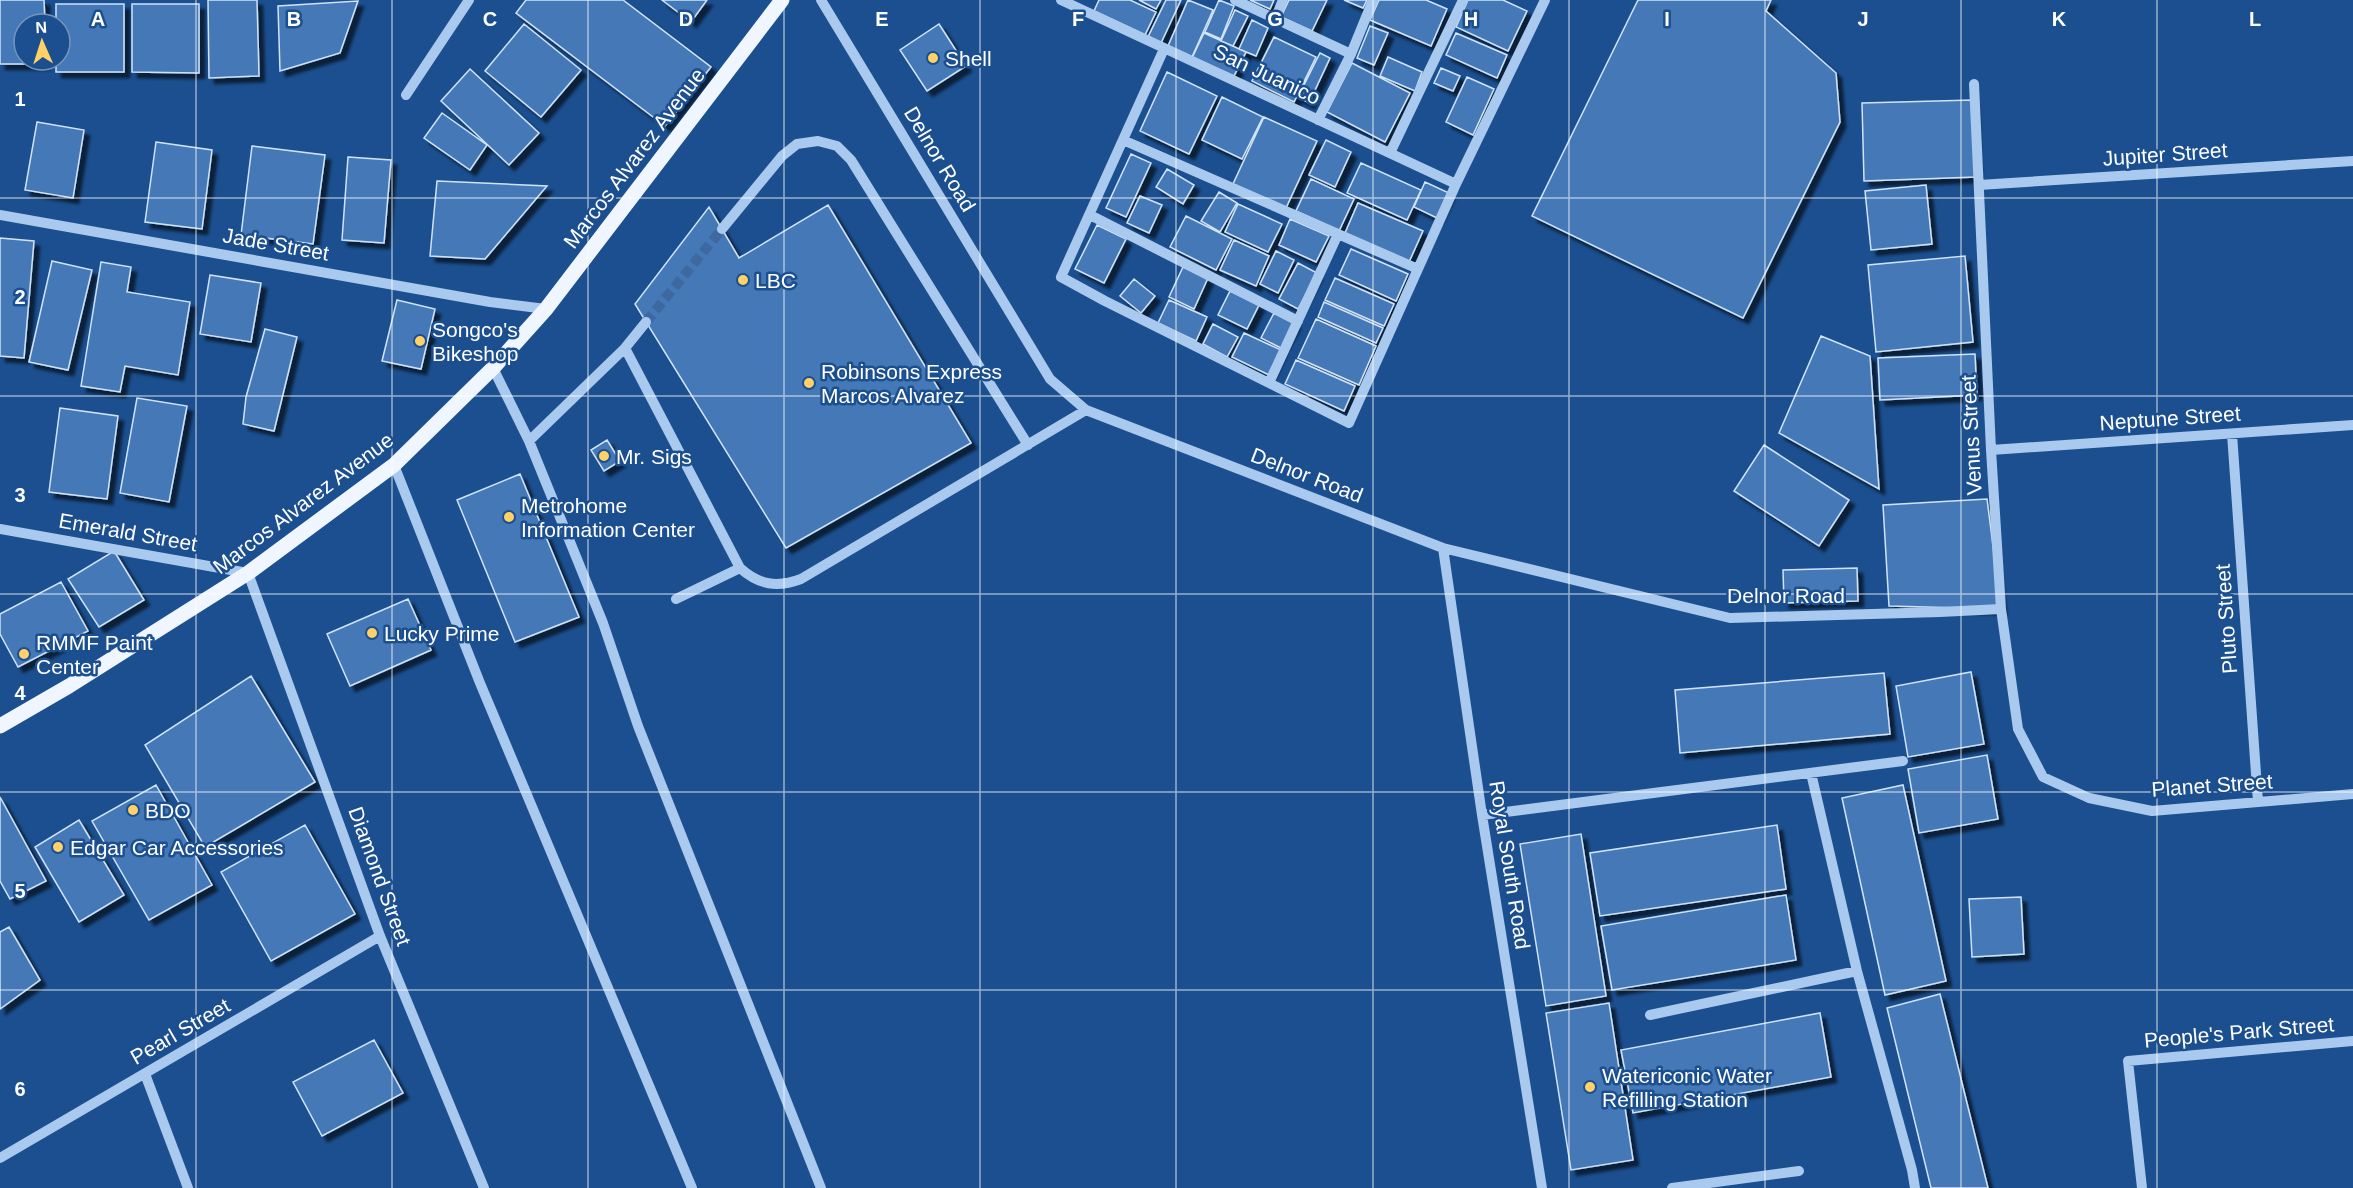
<svg xmlns="http://www.w3.org/2000/svg" width="2353" height="1188" font-family="Helvetica,sans-serif">
<defs>
<filter id="shadow"><feDropShadow dx="5.5" dy="5.5" stdDeviation="1.5" flood-color="#0009"/></filter>
</defs>
<rect width="100%" height="100%" fill="#1b4f8f"/>
<!-- building -->
<path fill="#4478b7" stroke="#cfe3fa" stroke-width="1.5" filter="url(#shadow)" d="M0,0H44L45,24H24V60H45V64H0Z
M208,0H257L259,76L209,78Z
M526,0H623L711,67L665,126L516,13Z
M662,0H707L691,22Z
M1099,0H1130L1156,12L1145,35L1094,11Z
M1139,0H1161L1156,9Z
M1166,0H1181L1161,43L1148,37Z
M1188,0L1213,10L1192,57L1168,46Z
M1219,0L1234,6L1221,39L1205,32Z
M1250,0H1274L1270,9Z
M1289,0H1327L1312,31L1281,17Z
M1344,0H1367L1363,8Z
M1379,0H1426L1447,9L1431,46L1370,20Z
M1468,0H1503L1527,11L1508,51L1456,27Z
M1638,0H1771L1766,11L1836,73L1840,122L1743,318L1532,216Z
M358,1L340,53L280,71L278,6Z
M56,4H124V72H56V60H60V24H56Z
M132,4H199V73L132,72Z
M1235,10L1248,16L1233,46L1221,41Z
M1252,20L1268,28L1256,56L1239,49Z
M524,24L581,70L541,117L485,71Z
M939,24L966,66L927,91L900,50Z
M1370,26L1388,33L1374,65L1357,58Z
M1204,33L1246,52L1234,76L1192,58Z
M1456,33L1507,55L1497,78L1446,55Z
M1274,37L1316,57L1294,102L1252,81Z
M1320,53L1330,58L1309,103L1298,97Z
M1388,57L1422,72L1415,91L1380,76Z
M1352,63L1410,93L1385,142L1327,112Z
M1441,68L1460,76L1453,91L1434,83Z
M470,69L539,133L509,165L441,101Z
M1167,72L1217,96L1189,154L1140,131Z
M1467,77L1494,89L1473,135L1446,122Z
M1222,97L1263,117L1242,159L1202,140Z
M1973,100L1976,177L1864,181L1862,103Z
M442,113L487,145L470,170L424,138Z
M1264,117L1317,141L1286,208L1233,184Z
M37,122L84,130L73,198L25,190Z
M1326,140L1351,152L1335,187L1309,175Z
M156,142L212,150L202,229L145,222Z
M252,146L325,155L313,244L241,235Z
M1131,154L1151,163L1126,217L1106,208Z
M348,157L391,160L384,243L342,240Z
M1361,163L1421,190L1407,220L1347,193Z
M1167,169L1194,185L1183,204L1156,187Z
M1311,179L1354,199L1339,231L1296,211Z
M437,181L547,186L485,259L430,256Z
M1425,182L1449,193L1437,218L1414,207Z
M1926,185L1932,244L1871,250L1865,191Z
M1219,192L1237,203L1220,232L1201,221Z
M1140,196L1162,205L1149,233L1127,223Z
M1358,203L1423,231L1409,262L1345,233Z
M1238,204L1282,224L1268,252L1225,232Z
M828,205L971,443L786,548L635,304L709,207L739,258Z
M1186,216L1232,239L1216,270L1170,247Z
M1290,219L1329,236L1316,262L1279,245Z
M1097,225L1126,239L1104,283L1075,269Z
M0,238L34,241L24,358L0,356Z
M1234,240L1269,256L1256,286L1220,270Z
M1351,249L1408,274L1396,301L1339,275Z
M1276,251L1294,260L1278,293L1260,284Z
M1965,256L1973,342L1876,352L1868,265Z
M52,261L92,270L68,370L29,362Z
M101,262L131,267L127,292L190,302L178,375L125,366L120,392L81,386Z
M1298,263L1317,273L1298,309L1279,299Z
M1183,267L1208,278L1194,309L1169,297Z
M210,275L261,283L251,342L200,334Z
M1335,278L1394,304L1384,326L1325,300Z
M1134,279L1155,296L1141,313L1120,296Z
M1230,291L1259,305L1247,329L1218,315Z
M397,300L435,309L421,369L382,361Z
M1169,300L1207,317L1196,341L1158,323Z
M1324,302L1383,328L1376,343L1318,317Z
M1274,313L1295,323L1281,348L1261,338Z
M1316,319L1376,346L1359,385L1298,358Z
M1213,324L1238,337L1227,357L1203,344Z
M265,329L297,337L274,431L243,424L246,397Z
M1244,333L1281,350L1269,375L1232,357Z
M1821,336L1870,356L1879,489L1779,433Z
M1975,354L1977,395L1880,400L1878,358Z
M1296,360L1355,386L1344,411L1285,384Z
M137,398L187,406L169,502L120,493Z
M60,408L118,416L107,499L49,492Z
M607,440L620,461L604,471L591,450Z
M1764,445L1849,500L1819,546L1734,491Z
M520,474L579,617L515,642L457,500Z
M1987,499L2001,609L1889,606L1883,505Z
M114,551L144,600L99,627L68,579Z
M1857,568L1858,601L1784,603L1783,570Z
M61,582L88,631L18,667L0,634V614Z
M408,599L431,650L350,686L327,634Z
M1971,672L1984,744L1908,757L1896,686Z
M1884,673L1890,734L1680,753L1675,690Z
M251,676L315,782L205,847L145,745Z
M1987,755L1998,819L1919,833L1908,769Z
M156,785L212,885L149,920L92,821Z
M1903,785L1946,981L1885,995L1842,798Z
M0,797L46,881L10,899L0,881Z
M79,820L124,895L79,922L35,847Z
M305,825L355,914L271,961L221,872Z
M1777,825L1786,889L1600,916L1590,853Z
M1581,834L1606,996L1546,1006L1520,844Z
M1786,895L1796,960L1612,990L1601,926Z
M2021,897L2024,954L1972,957L1969,899Z
M9,927L40,980L0,1009V932Z
M1940,994L1988,1188H1931L1887,1008Z
M1609,1003L1633,1160L1571,1170L1546,1013Z
M1820,1013L1831,1077L1633,1113L1621,1050Z
M374,1040L403,1093L322,1136L293,1082Z"/>
<g fill="none" stroke-linecap="round" stroke-linejoin="round">
<!-- minor-tunnel -->
<path stroke="#3d69a0" stroke-width="10" stroke-dasharray="10 5" stroke-linecap="butt" d="M646,322L722,229"/>
<!-- minor -->
<path stroke="#a9c9ee" stroke-width="10" d="M821,0L1050,379L1086,410L1443,548L1730,618L1940,612L2001,609
M1061,0L1456,184
M1235,0L1351,54
M1275,19L1283,0
M1164,49L1061,277L1105,301L1349,423L1456,184L1545,0
M1974,84L1991,450L2001,609L2018,729L2043,777L2089,798L2152,811L2353,794
M406,95L469,0
M1318,120L1351,54L1373,0
M1123,140L1418,269
M1390,153L1463,0
M1979,185L2353,161
M0,215L490,302L546,309
M1090,215L1298,321
M722,229L782,156L797,144L818,141L837,146L851,160L1028,445
M625,348L646,322
M493,368L529,441L625,348L740,568C759,585 777,588 801,579L1086,410
M1269,383L1338,234
M2232,434L2258,802
M529,441L603,623L638,726L821,1188
M1991,450L2353,425
M394,465L480,683L692,1188
M0,529L248,573L380,936L484,1188
M1443,548L1482,815L1542,1188
M676,599L740,568
M1811,773L1857,971L1912,1170L1915,1188
M1482,815L1903,761
M1650,1015L1857,971
M145,1074L188,1188
M0,1158L380,936
M1672,1188L1799,1171
M2142,1188L2128,1061L2353,1041"/>
<!-- major -->
<path stroke="#f0f6ff" stroke-width="15" d="M0,726L69,686L248,573L394,465L493,368L546,309L782,0"/>
</g>
<!-- grid -->
<path fill="none" stroke="#fff" stroke-width="1.5" stroke-opacity="0.55" d="M196,0V1188M392,0V1188M588,0V1188M784,0V1188M980,0V1188M1176,0V1188M1373,0V1188M1569,0V1188M1765,0V1188M1961,0V1188M2157,0V1188M0,198H2353M0,396H2353M0,594H2353M0,792H2353M0,990H2353"/>
<!-- markers -->
<g fill="#ffd166" stroke="#1b4f8f" stroke-width="2">
<circle cx="933" cy="58" r="6"/>
<circle cx="743" cy="280" r="6"/>
<circle cx="420" cy="341" r="6"/>
<circle cx="809" cy="383" r="6"/>
<circle cx="604" cy="456" r="6"/>
<circle cx="509" cy="517" r="6"/>
<circle cx="372" cy="633" r="6"/>
<circle cx="24" cy="654" r="6"/>
<circle cx="133" cy="810" r="6"/>
<circle cx="58" cy="847" r="6"/>
<circle cx="1590" cy="1087" r="6"/>
</g>
<g text-anchor="middle" dominant-baseline="central" stroke-width="5" stroke-linejoin="round" paint-order="stroke">
<!-- poi labels -->
<g font-size="21" fill="#fff" stroke="#1b4f8f" text-anchor="start">
<text x="945" y="58">Shell</text>
<text x="755" y="280">LBC</text>
<text x="432" y="329">Songco's<tspan x="432" dy="24">Bikeshop</tspan></text>
<text x="821" y="371">Robinsons Express<tspan x="821" dy="24">Marcos Alvarez</tspan></text>
<text x="616" y="456">Mr. Sigs</text>
<text x="521" y="505">Metrohome<tspan x="521" dy="24">Information Center</tspan></text>
<text x="384" y="633">Lucky Prime</text>
<text x="36" y="642">RMMF Paint<tspan x="36" dy="24">Center</tspan></text>
<text x="145" y="810">BDO</text>
<text x="70" y="847">Edgar Car Accessories</text>
<text x="1602" y="1075">Watericonic Water<tspan x="1602" dy="24">Refilling Station</tspan></text>
</g>
<!-- street labels -->
<g font-size="21" fill="#fff" stroke="#1b4f8f">
<text transform="translate(1267 74) rotate(25)">San Juanico</text>
<text transform="translate(2165 154) rotate(-4)">Jupiter Street</text>
<text transform="translate(634 158) rotate(-53)">Marcos Alvarez Avenue</text>
<text transform="translate(940 159) rotate(59)">Delnor Road</text>
<text transform="translate(276 244) rotate(10)">Jade Street</text>
<text transform="translate(2170 418) rotate(-4)">Neptune Street</text>
<text transform="translate(1971 435) rotate(-93)">Venus Street</text>
<text transform="translate(1307 475) rotate(21)">Delnor Road</text>
<text transform="translate(303 503) rotate(-37)">Marcos Alvarez Avenue</text>
<text transform="translate(128 532) rotate(10)">Emerald Street</text>
<text x="1786" y="595">Delnor Road</text>
<text transform="translate(2226 619) rotate(-94)">Pluto Street</text>
<text transform="translate(2212 785) rotate(-4)">Planet Street</text>
<text transform="translate(1510 865) rotate(81)">Royal South Road</text>
<text transform="translate(380 876) rotate(70)">Diamond Street</text>
<text transform="translate(180 1031) rotate(-30)">Pearl Street</text>
<text transform="translate(2239 1032) rotate(-5)">People's Park Street</text>
</g>
</g>
<g font-size="20" text-anchor="middle" font-weight="bold" fill="#fff" stroke="#1b4f8f" stroke-width="5" stroke-linejoin="round" paint-order="stroke">
<text x="98" y="26">A</text>
<text x="294" y="26">B</text>
<text x="490" y="26">C</text>
<text x="686" y="26">D</text>
<text x="882" y="26">E</text>
<text x="1078" y="26">F</text>
<text x="1275" y="26">G</text>
<text x="1471" y="26">H</text>
<text x="1667" y="26">I</text>
<text x="1863" y="26">J</text>
<text x="2059" y="26">K</text>
<text x="2255" y="26">L</text>
<text x="20" y="106">1</text>
<text x="20" y="304">2</text>
<text x="20" y="502">3</text>
<text x="20" y="700">4</text>
<text x="20" y="898">5</text>
<text x="20" y="1096">6</text>
</g>
<!-- north arrow -->
<g transform="translate(42 42) rotate(357)"><circle r="28" fill="#1b4f8f" stroke="#7695bc" stroke-width="1.5"/>
<path d="M0-4.5L10 22L0 15L-10 22Z" fill="#ffd166"/>
<text y="-9" font-size="16" font-weight="bold" text-anchor="middle" fill="#ffffff">N</text>
</g>
</svg>
